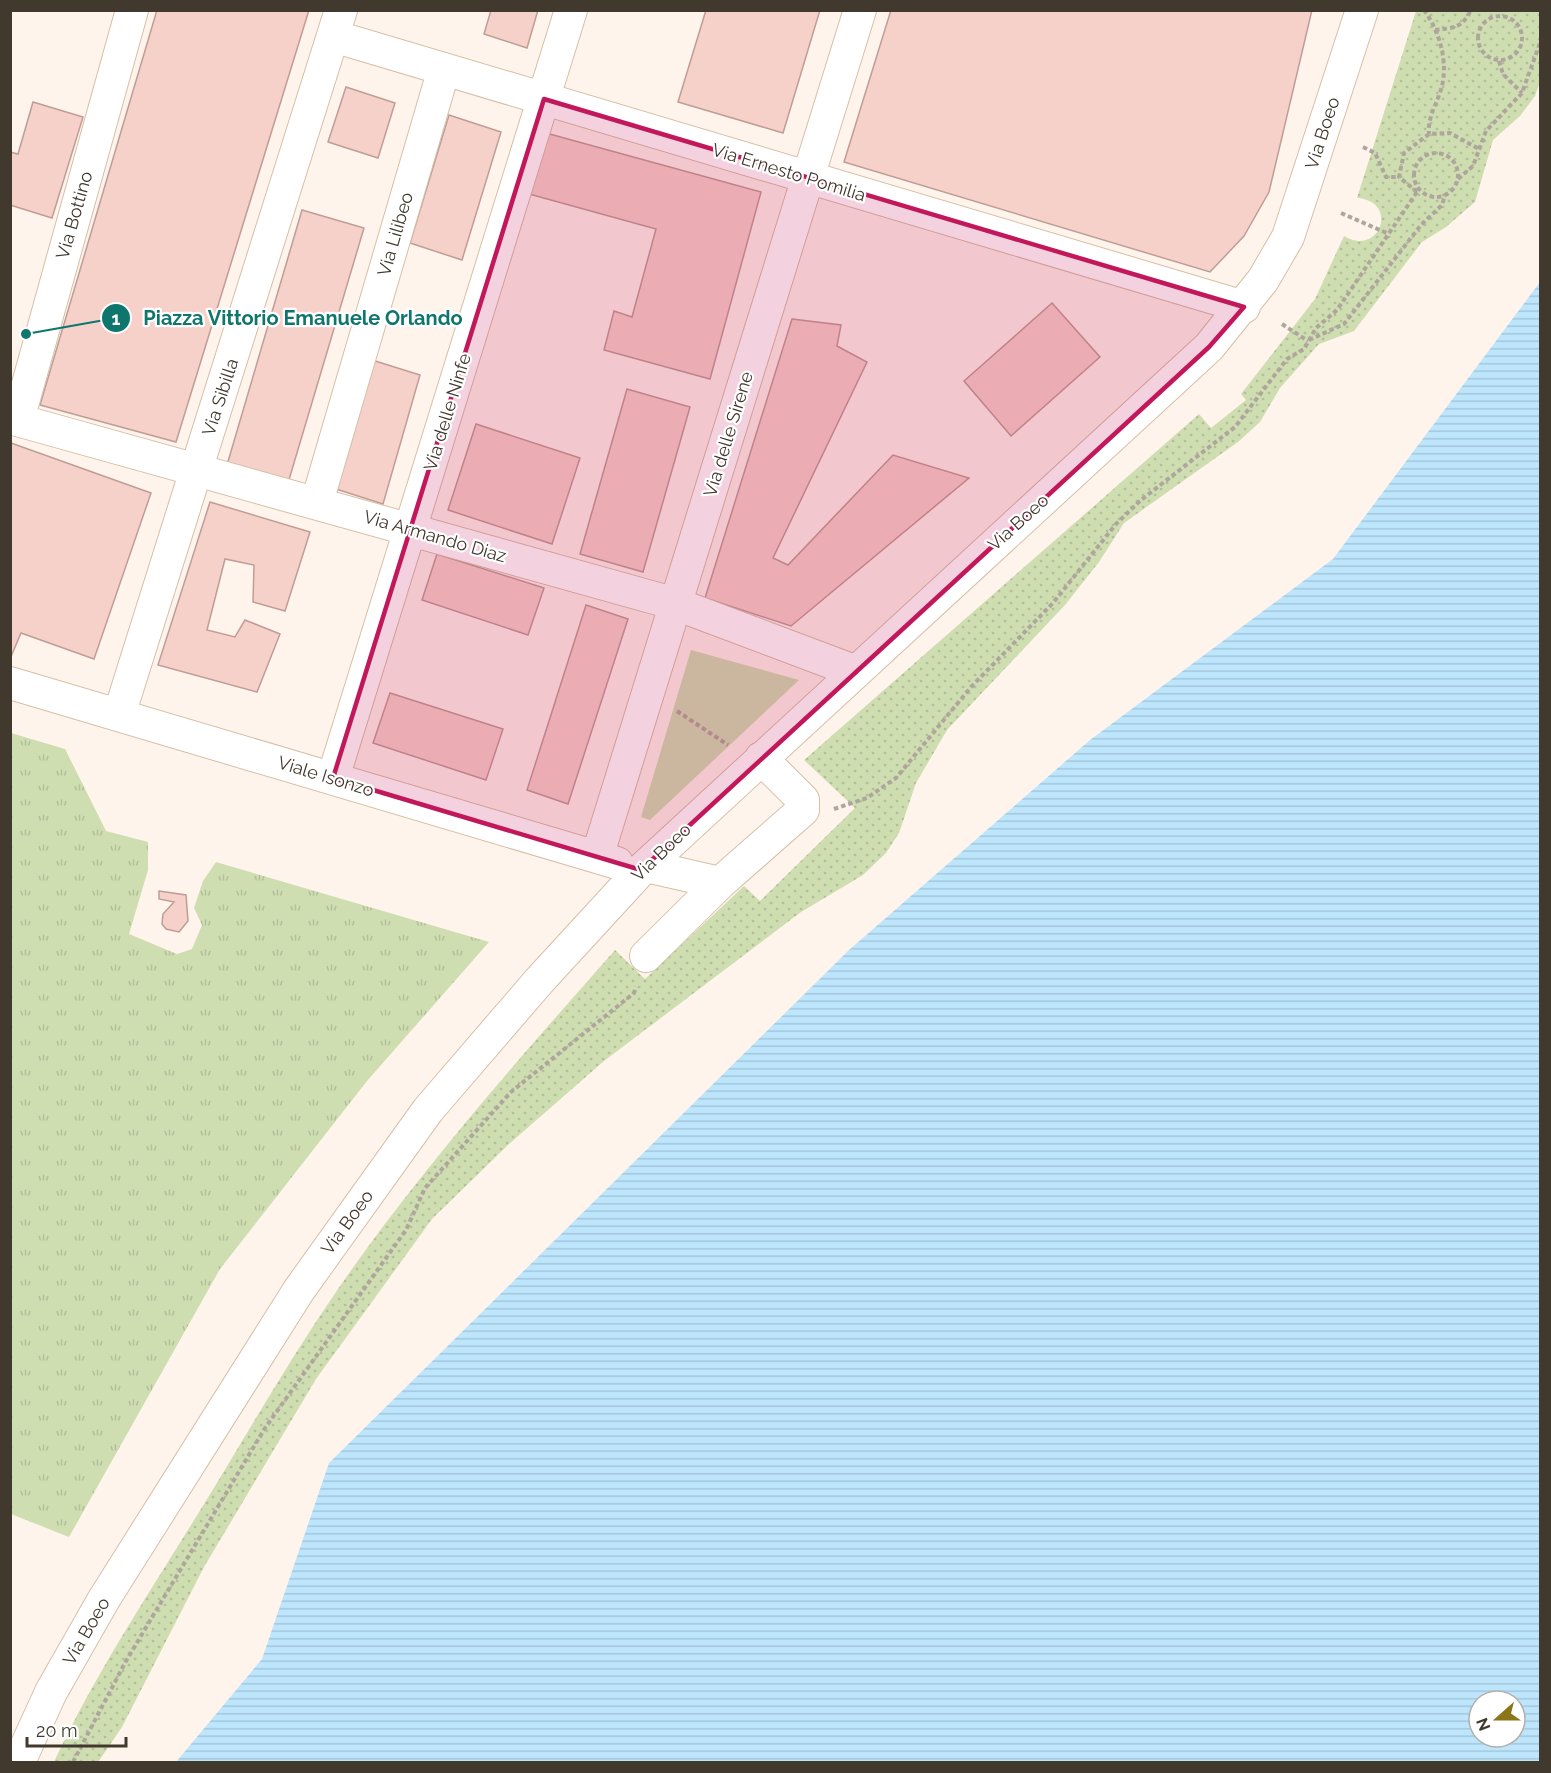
<svg xmlns="http://www.w3.org/2000/svg" width="1551" height="1773" font-family="Raleway,sans-serif">
<defs>
<pattern id="grass-tufts" width="24" height="20" patternUnits="userSpaceOnUse" patternTransform="scale(1.5)"><rect width="24" height="20" fill="#cedeb1"/><path d="M3 7l-1-3M5 7V3M7 7l1-3M15 17l-1-3M17 17v-4M19 17l1-3" fill="none" stroke="#b2bf99"/></pattern>
<pattern id="park-dots" width="8" height="8" patternUnits="userSpaceOnUse" patternTransform="scale(1.5)"><rect width="8" height="8" fill="#cedeb1"/><path d="M2 2h.1M6 6h.1" fill="none" stroke="#b2bf99" stroke-width="1.8" stroke-linecap="round"/></pattern>
<pattern id="water-rules" width="6" height="5" patternUnits="userSpaceOnUse" patternTransform="scale(1.5)"><rect width="6" height="5" fill="#bde6fd"/><path d="M0 2.5h6" fill="none" stroke="#a4c6d9"/></pattern>
</defs>
<rect width="100%" height="100%" fill="#fef4eb"/>
<!-- grass -->
<path fill="url(#grass-tufts)" d="M11,733L65,749L106,831L148,842V870L129,934L177,954L192,949L202,925L194,908L203,881L216,862L489,942L367,1081L220,1269L69,1537L11,1514Z"/>
<!-- park -->
<path fill="url(#park-dots)" d="M1416,11H1540V82L1535,96L1520,116L1493,140L1475,202L1446,227L1422,242L1354,331L1319,344L1280,388L1260,422L1238,442L1124,523L1099,562L1065,605L947,730L916,783L899,833L886,853L863,875L801,912L604,1061L509,1144L432,1219L316,1379L204,1567L122,1727L98,1762H54C94,1676 146,1598 196,1517C243,1441 287,1363 338,1289C421,1169 518,1060 615,950L645,979L744,886L760,901L855,808L804,760L1199,414L1211,428L1246,400L1241,394L1315,299L1344,236C1380,258 1400,201 1357,198Z"/>
<!-- garden -->
<path fill="#cedeb1" d="M691,650L799,680L650,820L641,817Z"/>
<!-- water -->
<path fill="url(#water-rules)" fill-rule="evenodd" d="M1540,282V1762H176L262,1659L329,1463L849,950L1090,740L1333,559ZM1479,1701H1515V1737H1479Z"/>
<!-- building -->
<path fill="#f5d1ca" stroke="#bf9d96" stroke-width="1.5" d="M157,10H309L176,442L40,405Z
M491,10H538L527,48L484,34Z
M706,10H820L783,133L678,102Z
M891,10H1312L1269,192L1244,236L1210,272L844,162Z
M346,87L395,103L378,158L328,142Z
M33,102L83,117L52,218L10,205V152L18,154Z
M449,115L501,132L462,260L410,243Z
M546,133L761,192L710,379L604,350L614,311L632,317L656,229L529,194Z
M302,210L364,228L288,483L227,465Z
M1052,303L1100,357L1011,436L964,381Z
M792,319L841,325L837,346L867,362L773,558L788,565L893,455L969,478L791,626L705,598Z
M372,360L420,375L383,504L336,489Z
M627,389L690,407L643,572L580,554Z
M476,424L580,458L552,544L448,510Z
M11,443L151,493L94,659L21,633L10,659Z
M210,502L310,532L285,611L253,602L254,565L225,559L207,630L235,637L245,620L280,634L257,692L158,665Z
M437,554L544,588L528,635L422,600Z
M586,605L628,619L568,804L527,790Z
M390,693L503,729L486,780L373,743Z
M159,891L186,895L188,921L179,932L166,929L162,924L163,914L174,902L159,899Z"/>
<g fill="none" stroke-linecap="round" stroke-linejoin="round">
<defs>
<path id="minor" d="M333,36L1244,307
M10,418L676,604L854,671
M18,420L132,10
M317,502L444,69
M10,683L617,863
M119,715L341,10
M333,778L571,10
M597,857L860,10
M646,866L720,883L803,810V800L761,758
M646,956L720,883
M19,1762L51,1692L104,1599L299,1290L428,1110L539,981L641,870L1209,347L1263,280L1288,237L1362,10"/>
</defs>
<!-- minor casing -->
<use href="#minor" stroke="#d6bfa7" stroke-width="34"/>
<!-- path -->
<path stroke="#afa59c" stroke-width="4" stroke-dasharray="4.5 3" stroke-linecap="butt" d="M1424,10C1438,29 1447,57 1443,81C1440,100 1427,115 1429,134
M1478 38a22 22 0 1 1 44 0a22 22 0 1 1-44 0Z
M1435,30C1454,28 1462,28 1471,10
M1499,61L1503,74L1522,93
M1363,147L1375,153L1386,177H1399
M1414 175a22 22 0 1 1 44 0a22 22 0 1 1-44 0Z
M1458,179L1473,166L1486,131L1522,93L1540,43
M1417,192L1399,177L1404,153L1429,134L1450,133L1479,149
M1341,213L1389,234
M1282,324L1308,341
M1309,340L1344,324L1421,225L1442,205L1445,195
M677,711L728,745
M834,809L867,798L896,778L971,687L1053,603L1116,524L1141,500L1235,427L1287,359L1304,349L1316,328L1337,310L1419,189
M73,1762L126,1661L265,1428L406,1230L425,1188L511,1092L634,993L636,987"/>
<!-- minor -->
<use href="#minor" stroke="#fff" stroke-width="32"/>
</g>
<!-- marked area -->
<path fill="#c2185b" fill-opacity="0.2" stroke="#c2185b" stroke-width="4.5" stroke-linejoin="round" d="M544,99L1244,307L1209,347L641,870L333,778Z"/>
<g text-anchor="middle" dominant-baseline="central" stroke-width="4.5" stroke-linejoin="round" paint-order="stroke">
<!-- street labels -->
<g font-size="18" fill="#41382e" stroke="#fff">
<text transform="translate(1322 133) rotate(-72)">Via Boeo</text>
<text transform="translate(789 172) rotate(17)">Via Ernesto Pomilia</text>
<text transform="translate(74 215) rotate(-74)">Via Bottino</text>
<text transform="translate(395 234) rotate(-74)">Via Lilibeo</text>
<text transform="translate(220 397) rotate(-72)">Via Sibilla</text>
<text transform="translate(447 412) rotate(-73)">Via delle Ninfe</text>
<text transform="translate(728 434) rotate(-73)">Via delle Sirene</text>
<text transform="translate(1018 522) rotate(-42)">Via Boeo</text>
<text transform="translate(435 536) rotate(16)">Via Armando Diaz</text>
<text transform="translate(326 776) rotate(17)">Viale Isonzo</text>
<text transform="translate(661 852) rotate(-44)">Via Boeo</text>
<text transform="translate(347 1222) rotate(-54)">Via Boeo</text>
<text transform="translate(86 1631) rotate(-60)">Via Boeo</text>
</g>
</g>
<!-- callouts -->
<path fill="none" stroke="#0f766e" stroke-width="2" d="M26 334L116 318"/>
<g fill="#0f766e" stroke="#fff" stroke-width="2">
<circle cx="26" cy="334" r="6"/>
<circle cx="116" cy="318" r="15"/>
</g>
<g font-size="18" text-anchor="middle" font-weight="bold" fill="#fff">
<text x="116" y="325">1</text>
</g>
<g font-size="20" text-anchor="middle" font-weight="bold" fill="#0f766e" stroke="#fff" stroke-width="4.5" stroke-linejoin="round" paint-order="stroke">
<text x="303" y="325">Piazza Vittorio Emanuele Orlando</text>
</g>
<!-- border -->
<rect width="1551" height="1773" fill="none" stroke="#41382e" stroke-width="24"/>
<!-- north arrow -->
<g transform="translate(1497 1719) rotate(249)"><circle r="28" fill="#ffffff" stroke="#b3afab" stroke-width="1.5"/>
<path d="M0-4.5L10 22L0 15L-10 22Z" fill="#8c7418"/>
<text y="-9" font-size="16" font-weight="bold" text-anchor="middle" fill="#41382e">N</text>
</g>
<!-- scale -->
<path d="M27 1737v9h99v-9" fill="none" stroke="#41382e" stroke-width="3"/>
<text x="36" y="1737" font-size="18" fill="#41382e" stroke="#ffffff" stroke-width="4.5" paint-order="stroke">20 m</text>
</svg>
